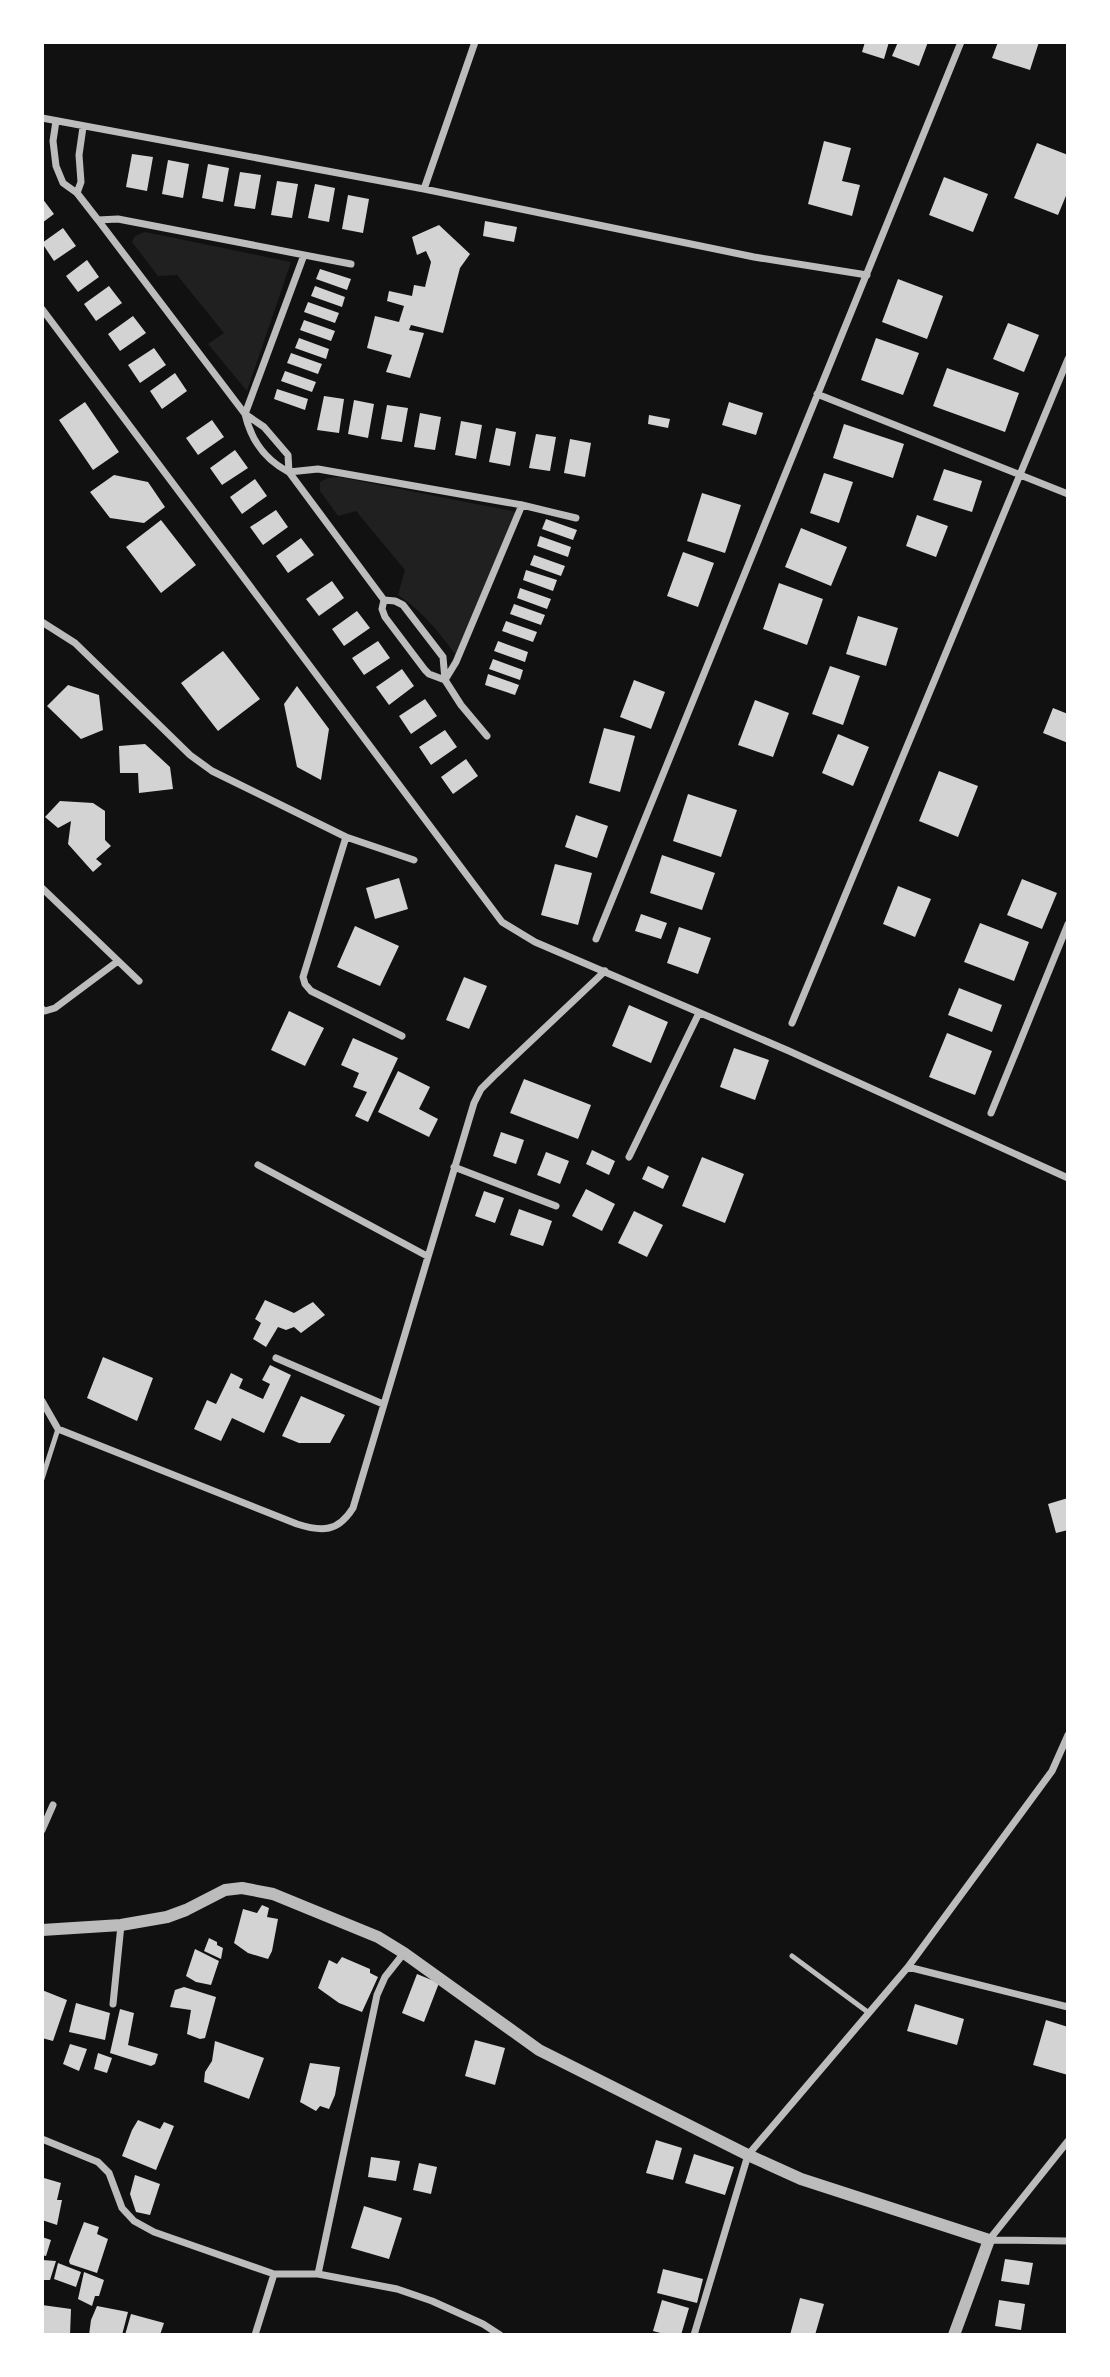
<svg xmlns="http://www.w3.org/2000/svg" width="1110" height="2377" font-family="'Source Sans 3',sans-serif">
<rect width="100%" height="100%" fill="#111"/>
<!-- green -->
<path fill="#202020" d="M145,232L291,262L247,391L208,344L224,333L177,275L158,276L132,242L135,236Z
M339,477L517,512L460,661C442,636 424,612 398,595L405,570L356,511L338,516L320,491V482L328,478Z"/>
<!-- building -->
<path fill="#d3d3d3" d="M865,42H889L884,59L862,52Z
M898,42H928L919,66L892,56Z
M998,42H1039L1030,70L992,58Z
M824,141L851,148L842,181L860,185L852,216L808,204Z
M1037,143L1068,155V191L1058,215L1014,198Z
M132,154L153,157L147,191L126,187Z
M168,160L189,164L183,198L162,194Z
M208,164L229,168L223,202L202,198Z
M240,172L261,175L255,209L234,206Z
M944,177L988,194L973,232L929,215Z
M277,181L298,184L292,218L271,215Z
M315,184L335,188L329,222L308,218Z
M348,195L369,199L363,233L342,229Z
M42,198L54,214L42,223Z
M485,221L517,227L514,242L483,236Z
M439,225L470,254L460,268L443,333L411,325L409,330L424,333L410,378L386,372L392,355L367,348L375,316L399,322L404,306L387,301L389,291L412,296L414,285L425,287L431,262L426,251L417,255L412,237Z
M63,228L76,246L54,261L42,243Z
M87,260L99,277L78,292L66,276Z
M320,269L351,279L347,290L316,279Z
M898,279L943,296L927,339L882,322Z
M109,286L122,303L96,321L84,304Z
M315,286L345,297L342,307L311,296Z
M308,302L339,313L335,323L304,312Z
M133,316L146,333L120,351L108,334Z
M304,320L335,331L331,341L300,330Z
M1008,323L1039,335L1024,372L993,359Z
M299,338L329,349L326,359L295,348Z
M876,338L919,353L903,395L861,380Z
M154,348L166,365L140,383L128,365Z
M291,353L322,364L318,374L287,363Z
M947,368L1019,393L1005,432L933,406Z
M285,371L316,382L312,392L281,381Z
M175,373L187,391L162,409L150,391Z
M277,389L308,399L305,410L274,399Z
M324,396L344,399L339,433L317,430Z
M354,400L374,404L368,438L348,434Z
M85,402L119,452L93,470L59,420Z
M729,402L763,413L756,435L722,425Z
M387,405L408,408L402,442L381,439Z
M420,413L441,417L435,450L414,447Z
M649,415L670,419L668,428L648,424Z
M212,420L224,437L198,455L186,438Z
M461,421L482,425L476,459L455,455Z
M844,424L904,444L893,478L833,458Z
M496,428L516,432L510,466L489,462Z
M536,434L556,437L550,471L529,468Z
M570,439L591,443L585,477L564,473Z
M235,450L248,468L222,485L210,468Z
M944,469L982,481L972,512L933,500Z
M824,473L853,482L839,523L810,513Z
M114,475L148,482L165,507L144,523L110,518L90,492Z
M255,479L267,496L242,514L230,497Z
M702,493L741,505L725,553L687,541Z
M276,510L288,527L263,545L250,527Z
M917,515L948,526L936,557L906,546Z
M546,519L577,530L573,540L542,529Z
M161,520L196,565L161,593L126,547Z
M801,528L847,547L831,586L785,567Z
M540,536L571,547L568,557L537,546Z
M301,538L314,555L288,573L276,556Z
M683,552L714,563L698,607L667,596Z
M534,555L565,566L561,576L530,565Z
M526,570L557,580L553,591L523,580Z
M332,581L344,598L319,616L306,599Z
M779,583L823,599L807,645L763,629Z
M520,588L551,599L547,609L517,598Z
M514,604L545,615L541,625L510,614Z
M357,611L370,628L344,646L332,629Z
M858,616L898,628L886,666L846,654Z
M506,621L537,632L533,642L502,631Z
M378,641L390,658L364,675L352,658Z
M498,641L528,652L525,662L494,651Z
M223,651L260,699L218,731L181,683Z
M493,659L523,670L520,680L489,669Z
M830,666L860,676L843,725L812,714Z
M402,669L414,686L389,705L376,687Z
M488,674L519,685L515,695L485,685Z
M634,680L665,692L651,729L620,717Z
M68,685L99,695L103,730L81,739L47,706Z
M297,686L329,729L321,780L297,767L284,704Z
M425,699L437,716L411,734L399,716Z
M755,700L789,713L773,757L738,745Z
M1053,708L1068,714V743L1043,733Z
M604,728L635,736L620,792L589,783Z
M445,730L457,747L431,765L419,747Z
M838,734L869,747L853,786L822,773Z
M145,744L170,767L173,789L139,793L138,773H120L119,746Z
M466,759L478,776L453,794L441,777Z
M939,771L978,786L958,837L919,821Z
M688,794L737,810L721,857L673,841Z
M60,801L93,803L105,811V840L111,846L96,859L102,864L93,872L68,844L71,821L58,828L45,817Z
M576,815L608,826L597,858L565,847Z
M662,855L715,873L702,910L650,893Z
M555,864L592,873L578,925L541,915Z
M399,878L408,909L375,919L366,888Z
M1022,879L1057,893L1042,929L1007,915Z
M898,886L931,899L915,937L883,924Z
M641,914L667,923L661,939L635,931Z
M980,923L1029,942L1014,981L964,962Z
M355,926L399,946L380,986L337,967Z
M679,927L711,938L698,974L667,963Z
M464,977L487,986L469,1029L446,1020Z
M959,988L1002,1005L992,1032L948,1015Z
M629,1005L668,1022L651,1063L612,1046Z
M289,1011L324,1028L305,1066L271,1050Z
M947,1033L992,1051L975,1095L929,1077Z
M353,1038L398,1058L368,1122L355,1116L367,1092L353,1087L359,1073L341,1065Z
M734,1048L769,1060L755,1100L720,1087Z
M398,1071L430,1087L419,1109L438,1119L429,1137L378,1112Z
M524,1079L591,1105L578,1139L510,1113Z
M501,1132L524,1140L516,1164L493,1156Z
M592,1150L615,1161L609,1175L586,1164Z
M546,1152L569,1161L560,1184L537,1175Z
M702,1157L744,1174L725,1223L682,1206Z
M648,1166L669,1176L663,1189L642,1179Z
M586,1189L615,1204L602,1231L572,1216Z
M484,1191L504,1198L495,1223L475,1216Z
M519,1209L552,1221L543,1246L510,1235Z
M634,1211L663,1225L647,1257L618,1243Z
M265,1300L294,1313L313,1302L325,1315L301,1333L294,1327L286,1330L278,1327L266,1347L253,1339L261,1323L255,1319Z
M103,1357L153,1378L137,1421L87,1398Z
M270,1365L291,1375L264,1433L232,1418L221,1441L194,1429L207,1400L216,1404L231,1373L243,1379L239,1388L263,1399L270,1384L262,1380Z
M301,1396L345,1415L330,1443H299L282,1436Z
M1068,1498V1530L1056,1533L1048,1504Z
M262,1905L269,1908L267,1917L278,1919L272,1951L268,1959L248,1953L234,1943L243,1909L257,1913Z
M209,1938L217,1942V1945L223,1948L221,1959L204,1951Z
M195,1949L219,1961L211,1985L196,1982L186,1976Z
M342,1957L370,1969V1973L378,1977L362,2012L339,2003L318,1988L329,1960L337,1964Z
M417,1974L439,1983L424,2022L402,2013Z
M184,1987L216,1997L205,2038L200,2039L187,2034L191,2010L170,2007L175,1990Z
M42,1990L67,2000L53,2041L42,2038Z
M76,2003L110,2013L105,2040L69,2032Z
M915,2004L964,2019L957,2045L907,2031Z
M120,2009L134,2013L128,2045L158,2054L155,2064L151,2066L110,2053Z
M1046,2020L1068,2027V2075L1033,2065Z
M475,2040L505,2048L495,2085L465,2076Z
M215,2041L264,2058L249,2099L204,2082L205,2072L212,2061Z
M70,2044L87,2049L79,2071L63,2064Z
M98,2053L112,2058L107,2073L94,2069Z
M310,2063L340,2067L335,2095L329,2109L320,2106L316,2111L300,2102Z
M138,2120L160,2129L164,2122L174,2126L156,2170L122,2156L132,2130Z
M656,2140L682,2148L673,2180L646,2173Z
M694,2154L734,2167L725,2195L685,2183Z
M371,2157L400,2161L396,2181L368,2177Z
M419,2163L437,2167L431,2194L413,2190Z
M135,2175L160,2184L150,2215L136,2212L130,2194Z
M44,2178L61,2183L57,2200H62L57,2225L42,2220V2186Z
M364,2206L402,2218L389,2259L351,2248Z
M84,2222L99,2227L97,2234L108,2239L97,2273L70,2264L69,2261Z
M42,2237L51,2240L46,2256L42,2255Z
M1005,2259L1033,2263L1029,2285L1001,2281Z
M42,2260L56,2261L50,2280H42Z
M58,2263L81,2272L76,2287L54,2279Z
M663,2269L703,2279L697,2303L657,2293Z
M84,2272L104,2280L99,2296H95L92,2306L78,2299Z
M800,2298L824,2304L815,2335H790Z
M662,2300L689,2308L681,2335H668L653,2331Z
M999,2300L1025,2304L1021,2330L995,2326Z
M42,2305L71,2309L70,2335H42Z
M97,2306L128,2312L122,2335H89L91,2320Z
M131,2314L164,2323L160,2335H125Z"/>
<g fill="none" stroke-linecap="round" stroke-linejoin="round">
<!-- service -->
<path stroke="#bcbcbc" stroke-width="5" d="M42,1479L58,1429
M792,1956L869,2013"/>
<!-- minor -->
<path stroke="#bcbcbc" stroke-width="7" d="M42,118L424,189L754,257L867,275
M56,121L53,141L56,166L63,183L77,193L98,220L118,219L351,264
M424,189L475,42
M77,193L81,182L79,155L83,127
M98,220L245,414L264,427L288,455L289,472
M304,255L245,414C251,440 265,460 289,472L384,600L382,609L385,617L425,670L429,674L445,680
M42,309L502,922L535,942L789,1051L1068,1178
M817,394L1068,494
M289,472L318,469L522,505L576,518
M384,600L395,601L403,605L443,657L445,680L461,705L487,736
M42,622L75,643L190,755L212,771L346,837L414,860
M445,680L456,662L522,505
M346,837L303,977L305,984L311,991L402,1036
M42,888L139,981
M596,939L961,42
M42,1009L45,1011L55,1008L118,961
M792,1023L1068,359
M991,1113L1068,924
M629,1157L699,1013
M258,1165L427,1256
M454,1167L556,1206
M276,1358L383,1404
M42,1401L58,1429L297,1524C322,1532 338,1532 353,1508L474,1103L481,1089L494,1076L605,971
M42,1830L53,1805
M908,1967L1068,2007
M113,2004L121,1925
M42,2139L98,2162L109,2173L122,2208L134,2221L154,2232L274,2274H318L397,2289L432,2301L483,2324L500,2335
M989,2240L1068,2141
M989,2240L1068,2241
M318,2274L377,1995L385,1977L404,1953
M255,2335L274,2274
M694,2335L748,2155L908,1967L1052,1771L1068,1735"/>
<!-- tertiary -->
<path stroke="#bcbcbc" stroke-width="12" d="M42,1930L121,1925L167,1917L186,1910L225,1890L242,1888L273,1894L378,1937L404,1953L539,2050L748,2155L801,2179L989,2240L954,2335"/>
</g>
<!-- border -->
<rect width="1110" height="2377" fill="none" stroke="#ffffff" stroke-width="88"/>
</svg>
